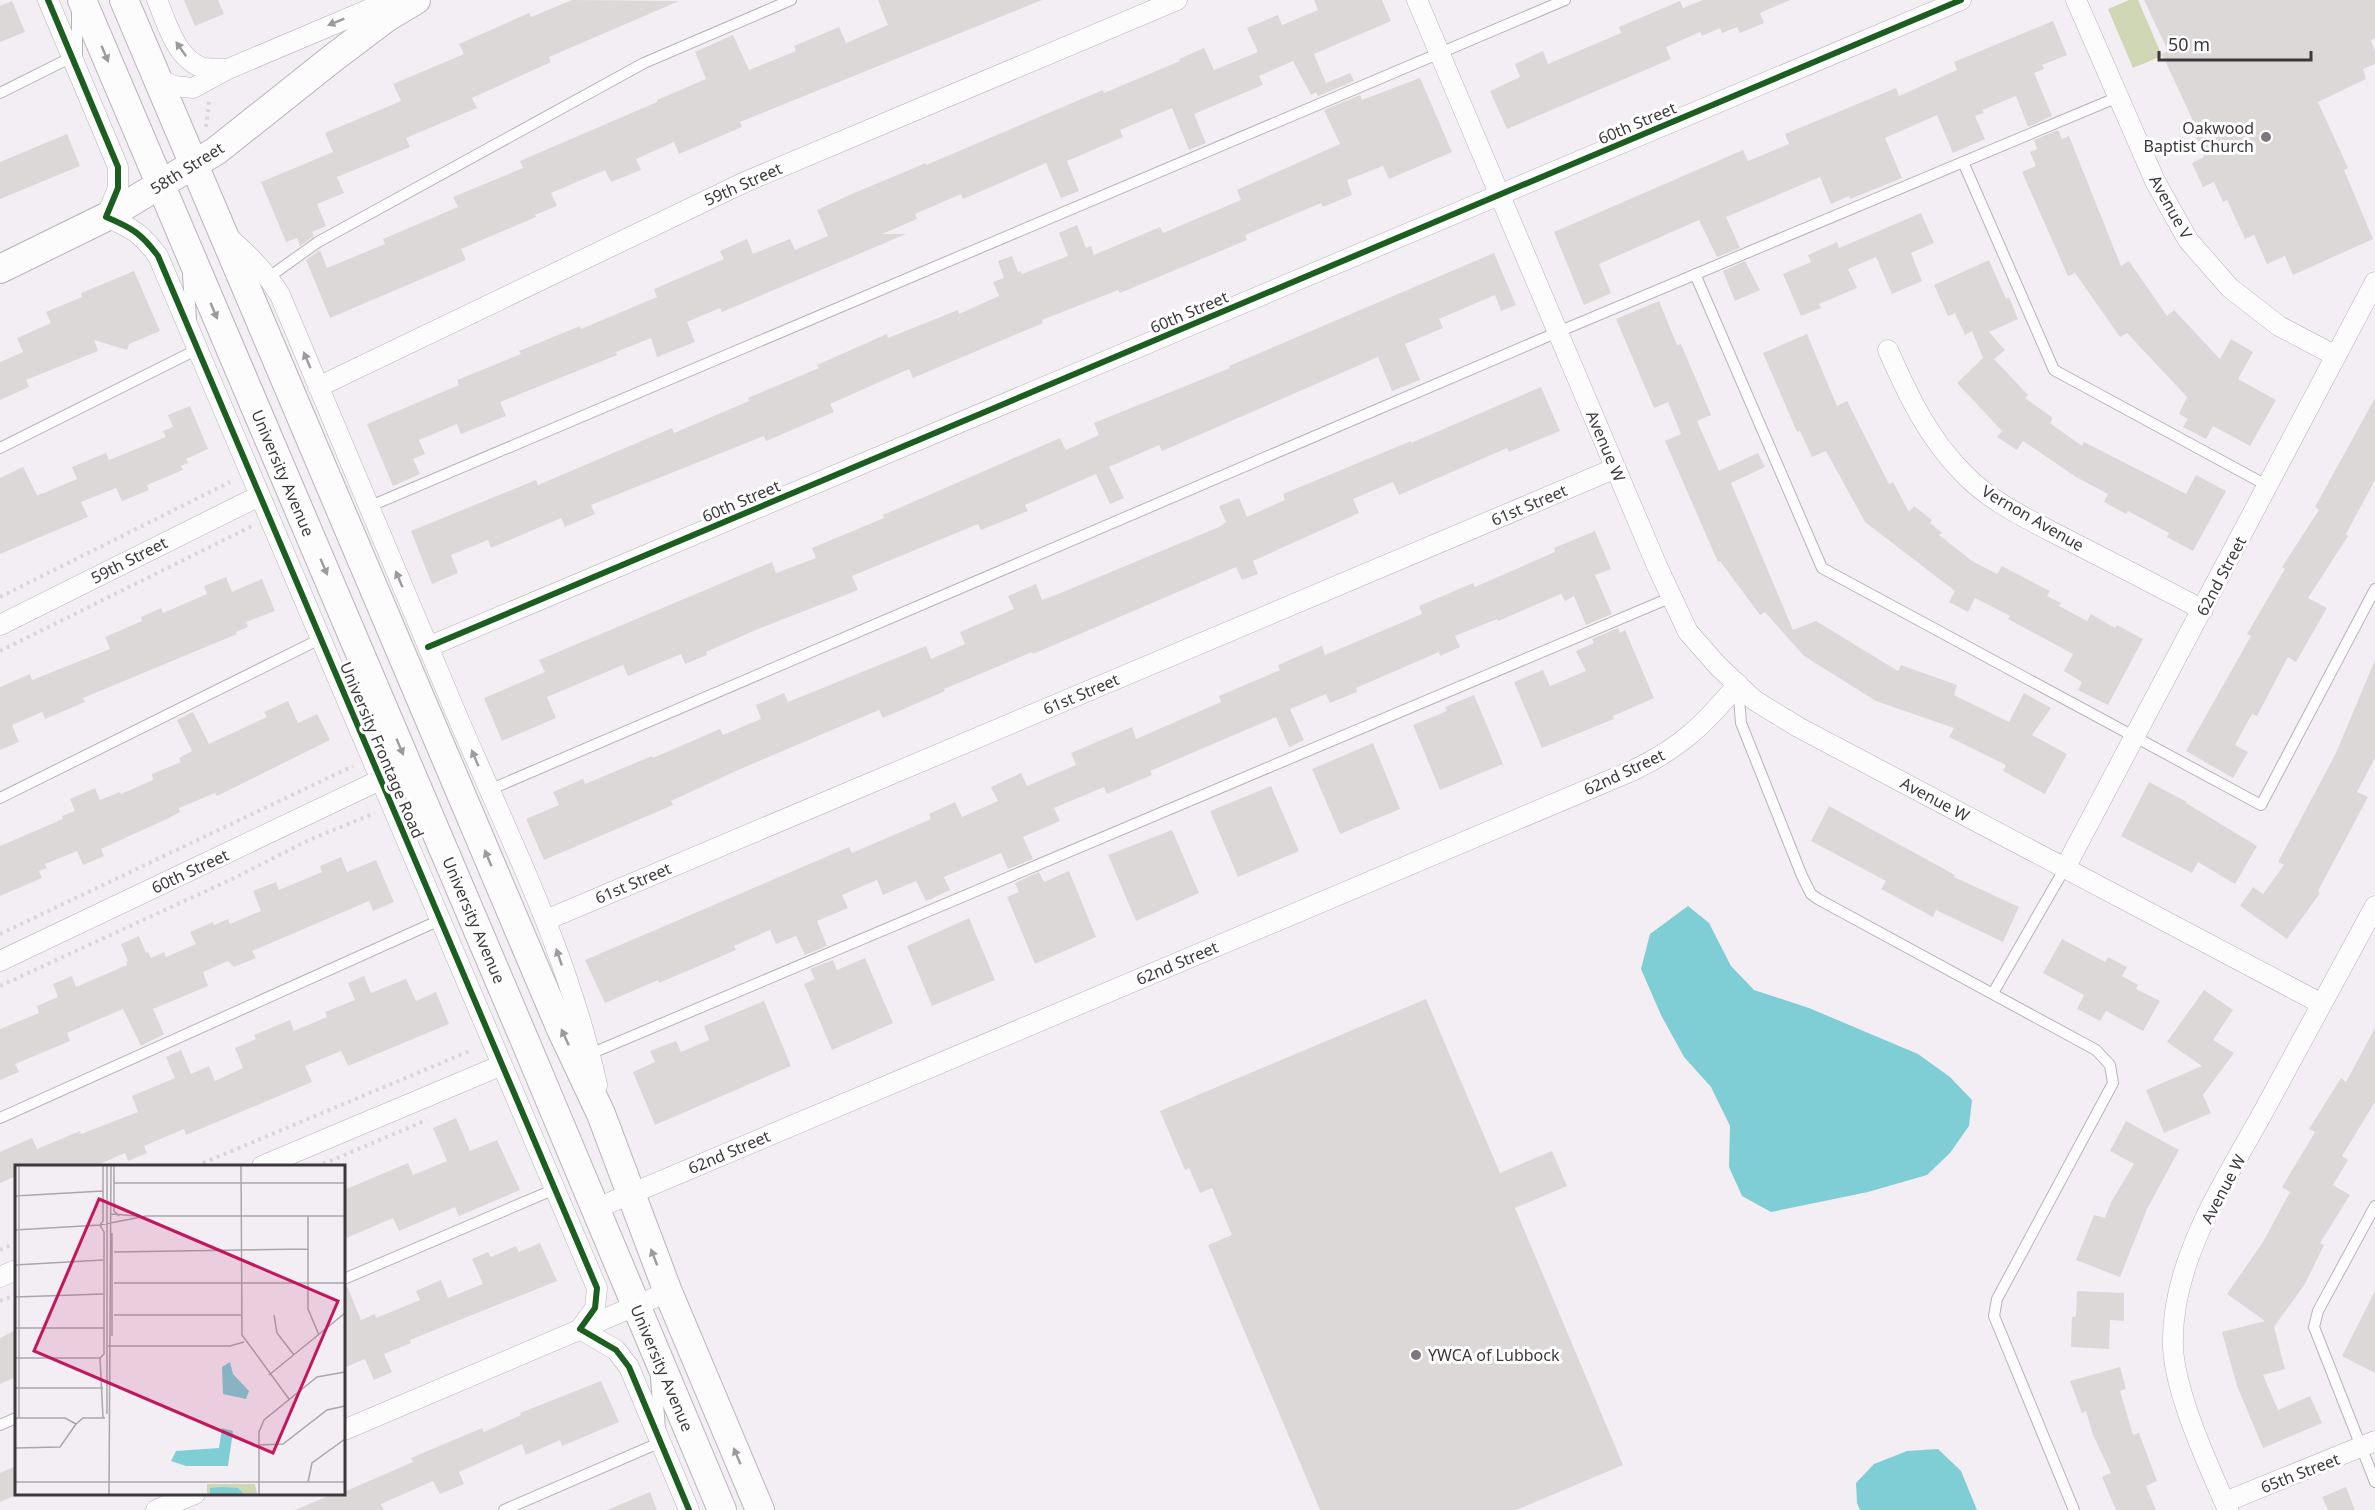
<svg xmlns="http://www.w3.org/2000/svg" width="2375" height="1510" font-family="'Noto Sans',sans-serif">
<rect width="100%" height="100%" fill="#f3eef4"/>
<!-- green -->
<path fill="#d0d7b4" d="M2129,0H2138L2162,56L2133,68L2108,9Z"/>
<!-- water -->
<path fill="#7fced5" d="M1688,906L1709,923L1731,966L1754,990L1809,1008L1918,1054L1950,1077L1972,1100L1969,1126L1950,1153L1927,1175L1868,1192L1771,1212L1742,1196L1729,1167L1730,1126L1711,1087L1684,1057L1661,1015L1641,969L1650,934Z
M1938,1449L1961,1471L1977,1510H1860L1857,1503L1856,1483L1874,1464L1907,1451Z"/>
<!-- building -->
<path fill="#dcd8d8" d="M184,0H218L224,14L195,26Z
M572,0L679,1L549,57L551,62L472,98L477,108L406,138L410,147L337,177L344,193L317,204L326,226L312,232L314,236L300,246L297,238L286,242L261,182L333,152L325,133L401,101L393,84L464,54L459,44L529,13L531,17Z
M878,0H1042L740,122L742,127L679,154L674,142L636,159L641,170L611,182L605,170L551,193L557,206L535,215L536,217L461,249L466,260L330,318L306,260L320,250L327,268L385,244L383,239L458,207L453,197L523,168L520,161L657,102V100L706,79L695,52L733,35L749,70L796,51L794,46L839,27L846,43L888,25Z
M1314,0H1382L1391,21L1314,54L1326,83L1350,73L1354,81L1318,96L1316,92L1311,95L1293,61L1259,76L1263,85L1194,114L1206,143L1189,150L1172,108L1120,130L1123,137L1067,161L1079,191L1061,198L1046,163L963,199L961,194L915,214L917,219L882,234H906L722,312L720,308L687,322L695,342L657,357L651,338L616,352L617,355L500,402L506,416L461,434L457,424L419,440L425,454L413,459L420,474L393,486L367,424L459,385L457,380L521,354L519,351L580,326L581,329L657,297L654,289L724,259L720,251L747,239L753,254L790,239L795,250L828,236L817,210L854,193L926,163V165L1103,90L1104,93L1180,61L1179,59L1204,48L1214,70L1258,52L1247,28L1278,15L1282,25L1318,10Z
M1703,0H1790L1760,13L1764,23L1740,33L1737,27L1722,33L1720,28L1702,36L1700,32L1666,47L1671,59L1507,129L1490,91L1520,77L1515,64L1543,51L1548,64L1621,33L1619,27L1680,1L1683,8Z
M2144,0H2375V38L2371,40L2375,52V64L2363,69L2366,79L2318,102L2348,168L2344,170L2373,239L2293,275L2285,256L2267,264L2254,235L2245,239L2227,200L2223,202L2214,182L2203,187L2192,163L2204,157L2196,138L2200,136L2162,54L2168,51Z
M12,1L25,32L0,42V6Z
M2053,21L2067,55L2042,65L2044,69L2034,73L2052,116L2028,127L2016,96L1982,110L1984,113L1975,116L1985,139L1953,153L1937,115L1885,138L1902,178L1850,199L1849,196L1831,204L1820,177L1726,217L1740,248L1717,257L1699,220L1599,264L1611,293L1584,305L1554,232L1743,150L1748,161L1789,144L1785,134L1896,88L1899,96L1957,70L1954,62Z
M1420,78L1452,152L1389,179L1383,166L1347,180L1352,195L1323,207L1321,203L1245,235L1247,240L1120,293L1118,290L1042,320L1043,323L913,378L909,369L830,404L834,412L766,441L764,436L591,505L595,514L565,527L561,518L491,548L488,540L451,555L458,573L432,584L411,531L536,480L538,485L672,428L674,433L749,401L748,398L819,368L817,365L887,334L888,338L958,310L959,314L999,296L993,282L1004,278L998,261L1012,256L1018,272L1020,271L1022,274L1068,256L1059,233L1077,225L1086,248L1091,246L1094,255L1160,227L1163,233L1241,200L1237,190L1340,144L1324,110L1360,95L1362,100Z
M2058,130L2062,139L2069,136L2121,266L2129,261L2167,316L2174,310L2220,359L2231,339L2253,352L2238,379L2276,400L2250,446L2213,426L2206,439L2183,427L2188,419L2179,414L2187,397L2127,333L2120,337L2075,273L2068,276L2022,172L2036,166L2030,152L2037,149L2034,140Z
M67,134L80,166L0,199V162Z
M1921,213L1934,243L1911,253L1922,281L1892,294L1876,257L1848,269L1857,288L1819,304L1821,308L1801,316L1783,274L1811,262L1808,255L1837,242L1839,248Z
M1494,253L1516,305L1501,311L1495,295L1439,319L1443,328L1405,344L1420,380L1392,391L1378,357L1162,451L1159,445L1109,467L1124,498L1110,504L1096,474L1025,505L1028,511L981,530L978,524L852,576L858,590L758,629L706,652L707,655L685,664L681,654L628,676L623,665L547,697L556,718L502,741L484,698L545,672L539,660L772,562L776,573L816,558L812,548L884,518L883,515L1060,438L1066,450L1099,435L1094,423L1230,368L1229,366Z
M1989,260L2006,299L2009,297L2018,319L1989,332L2005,350L1994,359L2028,395L2025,398L2053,418L2050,423L2082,446L2084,442L2186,494L2196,475L2226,491L2193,551L2167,537L2169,533L2128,511L2126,514L2104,502L2108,494L2076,477L2023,441L2017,450L1997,437L2002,431L1957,383L1983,358L1972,331L1965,335L1955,313L1948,316L1934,285Z
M1745,261L1760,290L1735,301L1723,271Z
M134,271L160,331L129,344L127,350L94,340L98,351L26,380L29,387L0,400V362L23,352L17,338L51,323L46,312L82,297L81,293Z
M1659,301L1677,345L1681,344L1711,415L1697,421L1719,471L1758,453L1765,467L1731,483L1793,630L1816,621L1898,671L1901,665L1957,685L1954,695L2009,722L2024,693L2051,708L2032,735L2067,754L2045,794L2003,771L2006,765L1949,737L1954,728L1876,701L1804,656L1765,612L1760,615L1720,561L1718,562L1665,441L1681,434L1668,402L1654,408L1616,319Z
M1807,334L1837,406L1847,401L1889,484L1893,482L1909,512L1914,506L1932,520L1930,523L1942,533L1939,535L1972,561L1997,574L2002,566L2050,591L2047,596L2061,603L2059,606L2087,621L2091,614L2115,628L2117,625L2143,639L2108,705L2078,690L2082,682L2064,671L2073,654L2008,619L2010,616L1975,598L1968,612L1949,602L1955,591L1865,522L1826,451L1812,457L1800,431L1797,432L1763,353Z
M1541,387L1560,431L1509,452L1507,448L1399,495L1393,482L1353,499L1359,513L1253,561L1258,574L1242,580L1236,567L1033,654L1032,652L944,689L945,691L883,718L879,710L738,770L671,801L673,805L544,860L526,819L559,805L553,792L583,779L585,784L652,756L653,758L720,729L723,735L761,719L756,705L784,693L788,702L926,646L931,659L965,644L960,632L1014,609L1008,596L1036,584L1042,600L1058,594L1219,527L1226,522L1219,506L1239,498L1247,517L1285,500L1283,494L1411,441V443Z
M2375,398V480L2346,534L2348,536L2308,598L2327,608L2296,662L2288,657L2257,716L2252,714L2235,745L2248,752L2233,778L2186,751L2251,636L2247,634L2285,569L2282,567L2319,510L2315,507Z
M190,406L208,449L186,459L188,463L181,466L183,470L147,485L149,490L122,501L116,488L81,502L88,517L0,554V478L23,467L37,495L44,493L77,479L72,467L106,453L109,460L166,437L163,431L173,427L168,415Z
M1595,531L1611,569L1595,575L1612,614L1586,625L1574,596L1565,601L1561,594L1498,621L1497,619L1455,636L1460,647L1440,656L1439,652L1356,688L1357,692L1330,703L1326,694L1290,709L1304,740L1289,747L1276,717L1150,771L1152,775L1107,794L1104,787L1054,808L1060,821L1023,837L1033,859L1008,869L1001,853L944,877L950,890L926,901L916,881L883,895L877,880L842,895L848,908L817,921L827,946L805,955L796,936L776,944L770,930L734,946L736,950L659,983L658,980L605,1003L585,960L849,847L852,853L931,819L929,814L955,802L962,817L998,801L991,787L1021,773L1027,786L1076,765L1071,753L1132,727L1136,739L1221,702L1219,696L1280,670L1278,665L1322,646L1325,655L1422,614L1419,606L1473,583L1475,587L1555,552L1554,548Z
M226,577L232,592L262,579L275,611L246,622L248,627L236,632L237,634L83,698L85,702L45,719L42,712L12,725L19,742L0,750V687L30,674L32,680L110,649L105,637L142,621L141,617L161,608L163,613L207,594L204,586Z
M1618,628L1620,633L1625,630L1654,698L1613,716L1614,719L1542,748L1514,682L1543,670L1550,686L1586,671L1576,651L1594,643L1592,639Z
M2375,660V758L2357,792L2368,797L2318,891L2320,893L2287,939L2240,906L2253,887L2263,894L2284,865L2278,862L2336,753Z
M1474,695L1503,764L1440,790L1413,725L1447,711L1445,707Z
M288,701L298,723L317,714L330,740L217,796L215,793L179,808L180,812L169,818L101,849L104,856L83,865L77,851L45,864L47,868L39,871L42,878L0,896V846L63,819L62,816L75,811L70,799L95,788L100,800L120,792L121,794L153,780L152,774L181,762L179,758L192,751L177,720L193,712L209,744L267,717L264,712Z
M1373,743L1400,809L1340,834L1312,769Z
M2149,782L2187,802L2186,803L2257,846L2235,884L2198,862L2192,873L2121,836Z
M1271,786L1299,851L1238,877L1210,811Z
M1829,806L1955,875L1954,877L2019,907L2003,942L1936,910L1933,917L1881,889L1886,881L1811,841Z
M1172,830L1199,893L1136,921L1108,855Z
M341,857L347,872L376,860L394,902L373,911L369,901L252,951L256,958L234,967L228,961L203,972L208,986L153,1009L164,1034L141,1046L123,1009L67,1033L70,1041L15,1064L19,1072L0,1080V1029L39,1013L37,1006L58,997L53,984L72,976L76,987L127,965L126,962L128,961L121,944L139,936L146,953L148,952L151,958L164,952L166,957L196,944L190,932L213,922L214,925L228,919L230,924L261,911L253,891L276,882L279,890L322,872L320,866Z
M1069,871L1096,937L1035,964L1007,897L1019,892L1015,883L1039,872L1044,882Z
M969,918L995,980L932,1006L907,946Z
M2062,939L2105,962L2108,957L2127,967L2122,976L2138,985L2136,989L2160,1001L2143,1031L2106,1011L2100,1021L2077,1009L2084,995L2043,973Z
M865,958L893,1023L832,1050L804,984L815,979L810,969L833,960L837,970Z
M364,976L371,993L406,979L416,1001L436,992L449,1024L348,1066L341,1051L305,1066L312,1082L186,1135L184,1129L144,1146L147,1153L128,1161L125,1153L93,1167H16V1176L0,1183V1152L32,1138L37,1149L80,1131L81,1134L138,1112L132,1096L175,1078L166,1057L181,1050L191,1074L209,1066L215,1081L243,1068L235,1048L256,1039L254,1035L290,1020L294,1031L327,1017L325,1012L355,1000L348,983Z
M2204,990L2233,1010L2213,1040L2234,1053L2203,1095L2211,1113L2164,1133L2146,1090L2202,1066L2167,1042Z
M1426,999L1500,1173L1552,1151L1567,1186L1515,1208L1623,1465L1516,1510H1320L1208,1245L1232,1235L1212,1188L1200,1193L1189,1168L1185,1170L1160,1111Z
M764,1001L791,1066L655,1125L633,1072L655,1062L650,1051L676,1041L681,1052L709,1040L704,1026Z
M2375,1028V1102L2342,1156L2348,1160L2333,1185L2350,1195L2320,1243L2324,1245L2305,1284L2274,1327L2285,1369L2263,1375L2278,1410L2310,1396L2322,1423L2263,1448L2237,1386L2222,1332L2265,1321L2227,1294L2263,1242L2290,1192L2282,1187L2315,1132L2309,1129L2341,1078L2346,1082Z
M456,1118L470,1151L497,1140L520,1190L459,1216L455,1207L399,1231L393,1218L344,1239V1190L408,1163L413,1175L447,1161L433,1128Z
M2126,1121L2179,1150L2147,1209L2120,1277L2076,1260L2094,1215L2105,1218L2111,1202L2134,1164L2110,1151Z
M540,1243L557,1281L410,1340L411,1343L384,1354L392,1372L374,1380L365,1359L344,1368V1286H347L361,1320L375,1314L376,1318L420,1300L416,1291L441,1280L448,1298L483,1284L472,1259L488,1252L491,1257L516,1246L519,1252Z
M2077,1291L2124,1293V1321L2110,1320L2109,1349L2071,1347L2072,1317L2076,1316Z
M2375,1291V1373L2342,1356Z
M16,1330V1377L0,1384V1338Z
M2120,1367L2126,1389L2120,1391L2133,1435L2139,1433L2157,1481L2146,1486L2156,1510H2116L2102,1477L2111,1473L2093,1435L2086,1411L2082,1413L2070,1381Z
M601,1381L619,1422L562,1446L560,1440L526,1455L522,1444L459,1472L464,1484L440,1494L433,1481L381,1504L384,1510H295L333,1494H344V1489L346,1491L413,1462L411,1458L482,1428L484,1432L521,1415L520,1413Z
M16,1466V1495L0,1502V1473Z
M2346,1487L2355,1510H2328L2322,1497Z
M650,1492L657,1510H607Z"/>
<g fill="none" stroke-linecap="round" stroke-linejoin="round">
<defs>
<path id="lane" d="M77,12V57
M0,93L72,57
M1963,162L2054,370L2268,486
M1695,274L1822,568L2261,805L2375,589
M188,275L191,319
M269,277L318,242L644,63L791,0
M0,448L198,349
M368,507L1565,0
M1738,686L1741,723L1802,876L1811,894L1818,899L2096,1050L2110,1065L2113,1083L1997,1299L1994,1316L2074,1510
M489,790L1558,332L2118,97
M0,798L320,639
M1993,993L2065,868
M590,1054L1672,597
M0,1118L440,920
M2375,1206L2318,1311L2314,1327L2375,1482
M344,1279L555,1189
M0,1425L16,1418
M504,1510L661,1442L656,1378"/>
<path id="street" d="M48,0L118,167V188L106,217C132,228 141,233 158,256L597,1288L595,1308L580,1329L616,1350L629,1367L689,1510
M157,0C167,23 176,60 204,68C211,69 220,68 228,69
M1417,0L1657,566L1688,632L1718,666L1754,700L1798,727L2322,1004
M2076,0L2155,181L2188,240L2230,288L2279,326L2336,356
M156,78L174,86L193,88L228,69L391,0
M228,237C249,255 266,272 280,295C340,439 400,583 461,725C512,843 570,959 597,1085
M1888,350C1908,395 1928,438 1964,474C1993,504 2032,521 2068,540C2113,563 2158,586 2203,610
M318,387L745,182L1177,0
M0,625L259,496
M428,647L1961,0
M2065,868L2375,282
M546,920L1616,468
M0,961L380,780
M262,1166L502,1065
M595,1209L1634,770C1681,747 1704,725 1738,684
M0,1277L16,1270
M344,1430L668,1292
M2225,1502L2375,1441
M156,1510L195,1494
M2228,1510C2209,1467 2175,1394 2173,1347C2170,1260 2227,1179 2267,1105C2303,1039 2339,972 2375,906"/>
<path id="secondary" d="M82,0L525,1041L722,1510
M124,0L560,1027L601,1114L668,1292L760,1510
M0,269L106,217L216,151L333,58L386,18L416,0"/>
</defs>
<!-- lane casing -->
<use href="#lane" stroke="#b7b3b8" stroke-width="12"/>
<!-- street casing -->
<use href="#street" stroke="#b7b3b8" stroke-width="21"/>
<!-- secondary casing -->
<use href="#secondary" stroke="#b7b3b8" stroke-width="30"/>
<!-- path -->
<path stroke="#d8d6d8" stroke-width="4" stroke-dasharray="3 4.5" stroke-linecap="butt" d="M206,127L209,101
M0,597L230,482
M0,651L252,526
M0,934L353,766
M0,986L232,879L309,840L375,813
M323,1164L427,1120
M196,1166L472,1050
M0,1250L16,1243
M0,1301L16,1295"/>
<!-- lane -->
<use href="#lane" stroke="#fdfcfd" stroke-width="10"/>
<!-- street -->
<use href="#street" stroke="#fdfcfd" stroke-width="20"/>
<!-- secondary -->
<use href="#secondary" stroke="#fdfcfd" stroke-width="28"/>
<defs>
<path id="cycleway" d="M48,0L118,167V188L106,217C132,228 141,233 158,256L597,1288L595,1308L580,1329L616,1350L629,1367L689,1510
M428,647L1961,0"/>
</defs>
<!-- cycleway casing -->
<use href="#cycleway" stroke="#fff" stroke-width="10"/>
<!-- cycleway -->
<use href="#cycleway" stroke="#1b5e20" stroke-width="6"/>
</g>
<!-- one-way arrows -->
<defs><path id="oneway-solid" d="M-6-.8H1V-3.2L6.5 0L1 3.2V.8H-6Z" transform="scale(1.5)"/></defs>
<g fill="#9c9a9d">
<use href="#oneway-solid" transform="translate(336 22) rotate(158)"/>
<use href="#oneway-solid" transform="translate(181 49) rotate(-125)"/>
<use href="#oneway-solid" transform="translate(105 54) rotate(67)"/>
<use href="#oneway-solid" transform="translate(214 311) rotate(67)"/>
<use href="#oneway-solid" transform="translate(307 360) rotate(-113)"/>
<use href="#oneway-solid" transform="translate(324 567) rotate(67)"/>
<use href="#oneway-solid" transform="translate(399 579) rotate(-113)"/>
<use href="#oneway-solid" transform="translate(400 747) rotate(67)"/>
<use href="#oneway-solid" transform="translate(475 758) rotate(-113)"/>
<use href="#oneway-solid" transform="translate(488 858) rotate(-113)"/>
<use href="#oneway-solid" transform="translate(559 957) rotate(-109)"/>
<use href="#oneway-solid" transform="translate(565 1037) rotate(-115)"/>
<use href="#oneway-solid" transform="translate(654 1257) rotate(-111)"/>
<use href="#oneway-solid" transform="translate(737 1456) rotate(-113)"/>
</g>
<!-- markers -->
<g fill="#7c787d" stroke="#fff" stroke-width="2">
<circle cx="2266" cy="137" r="6"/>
<circle cx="1416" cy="1355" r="6"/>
</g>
<g text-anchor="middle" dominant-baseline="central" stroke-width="6" stroke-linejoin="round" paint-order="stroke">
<!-- street labels -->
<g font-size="16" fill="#3c393d" stroke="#fff">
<text transform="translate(1637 123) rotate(-23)">60th Street</text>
<text transform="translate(187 168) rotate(-32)">58th Street</text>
<text transform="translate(743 184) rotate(-24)">59th Street</text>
<text transform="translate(2171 207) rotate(61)">Avenue V</text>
<text transform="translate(1189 312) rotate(-23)">60th Street</text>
<text transform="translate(1606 446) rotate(67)">Avenue W</text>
<text transform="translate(283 473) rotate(67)">University Avenue</text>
<text transform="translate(741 501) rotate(-23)">60th Street</text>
<text transform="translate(1529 505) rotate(-23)">61st Street</text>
<text transform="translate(2033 518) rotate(30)">Vernon Avenue</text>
<text transform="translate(129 560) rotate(-27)">59th Street</text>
<text transform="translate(2221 576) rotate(-62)">62nd Street</text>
<text transform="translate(1081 694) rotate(-23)">61st Street</text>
<text transform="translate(382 750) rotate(67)">University Frontage Road</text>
<text transform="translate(1624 772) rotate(-25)">62nd Street</text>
<text transform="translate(1935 799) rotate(28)">Avenue W</text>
<text transform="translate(190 871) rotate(-25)">60th Street</text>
<text transform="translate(633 883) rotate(-23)">61st Street</text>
<text transform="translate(474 920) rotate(67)">University Avenue</text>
<text transform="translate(1177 963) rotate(-23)">62nd Street</text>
<text transform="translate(729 1152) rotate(-23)">62nd Street</text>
<text transform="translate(2223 1189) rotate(-62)">Avenue W</text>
<text transform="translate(662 1368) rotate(67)">University Avenue</text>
<text transform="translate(2300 1473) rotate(-21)">65th Street</text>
</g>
<!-- poi labels -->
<g font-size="16" fill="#3c393d" stroke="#fff" text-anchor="end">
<text x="2254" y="128">Oakwood<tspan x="2254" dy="18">Baptist Church</tspan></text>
<text x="1428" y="1355" text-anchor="start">YWCA of Lubbock</text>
</g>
</g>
<!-- overview -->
<g transform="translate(15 1165)">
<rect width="330" height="330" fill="#f3eef4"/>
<path d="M192,319H240L242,329H192Z" fill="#d0d7b4"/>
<path d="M215,197L218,209L234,226L231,234L208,229L207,202ZM207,263L218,266L213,301H171L156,296L161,286L204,283ZM206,322L223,323L229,329H195V323Z" fill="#7fced5"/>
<path fill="none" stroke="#aaa6ab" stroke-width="1.5" d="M4,1V253M92,1V249M99,1V46L104,51M226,1L227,170L274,234M99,18H330M0,31L88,26M96,49L122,51M293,51V144L304,170M0,65L85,60L131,51H330M99,87L293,84M0,100L88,95M99,118H330M0,132L88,129M99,150H226M259,150L262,168L279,190M0,163H89M97,171V68M93,181H215L229,177M0,193H86M254,210L330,148M0,223H88M0,253H50L61,259L68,253H90M88,253L85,193L89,189V67L85,60L88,56V1M243,280L268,279L312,245L330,241M0,283L45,282L61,259M0,317H330M293,317L297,298L330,274M94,329L96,1M244,329V267L249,255L302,212L330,207"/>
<path fill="#c2185b" fill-opacity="0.15" stroke="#c2185b" stroke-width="3" d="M84,34L323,136L258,288L19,186Z"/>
<rect width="330" height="330" fill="none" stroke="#3c393d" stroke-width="3"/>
</g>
<!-- scale -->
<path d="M2159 51v9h152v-9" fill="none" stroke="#3c393d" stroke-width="3"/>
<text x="2168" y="51" font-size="18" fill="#3c393d" stroke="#ffffff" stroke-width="4.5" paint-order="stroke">50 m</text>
</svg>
